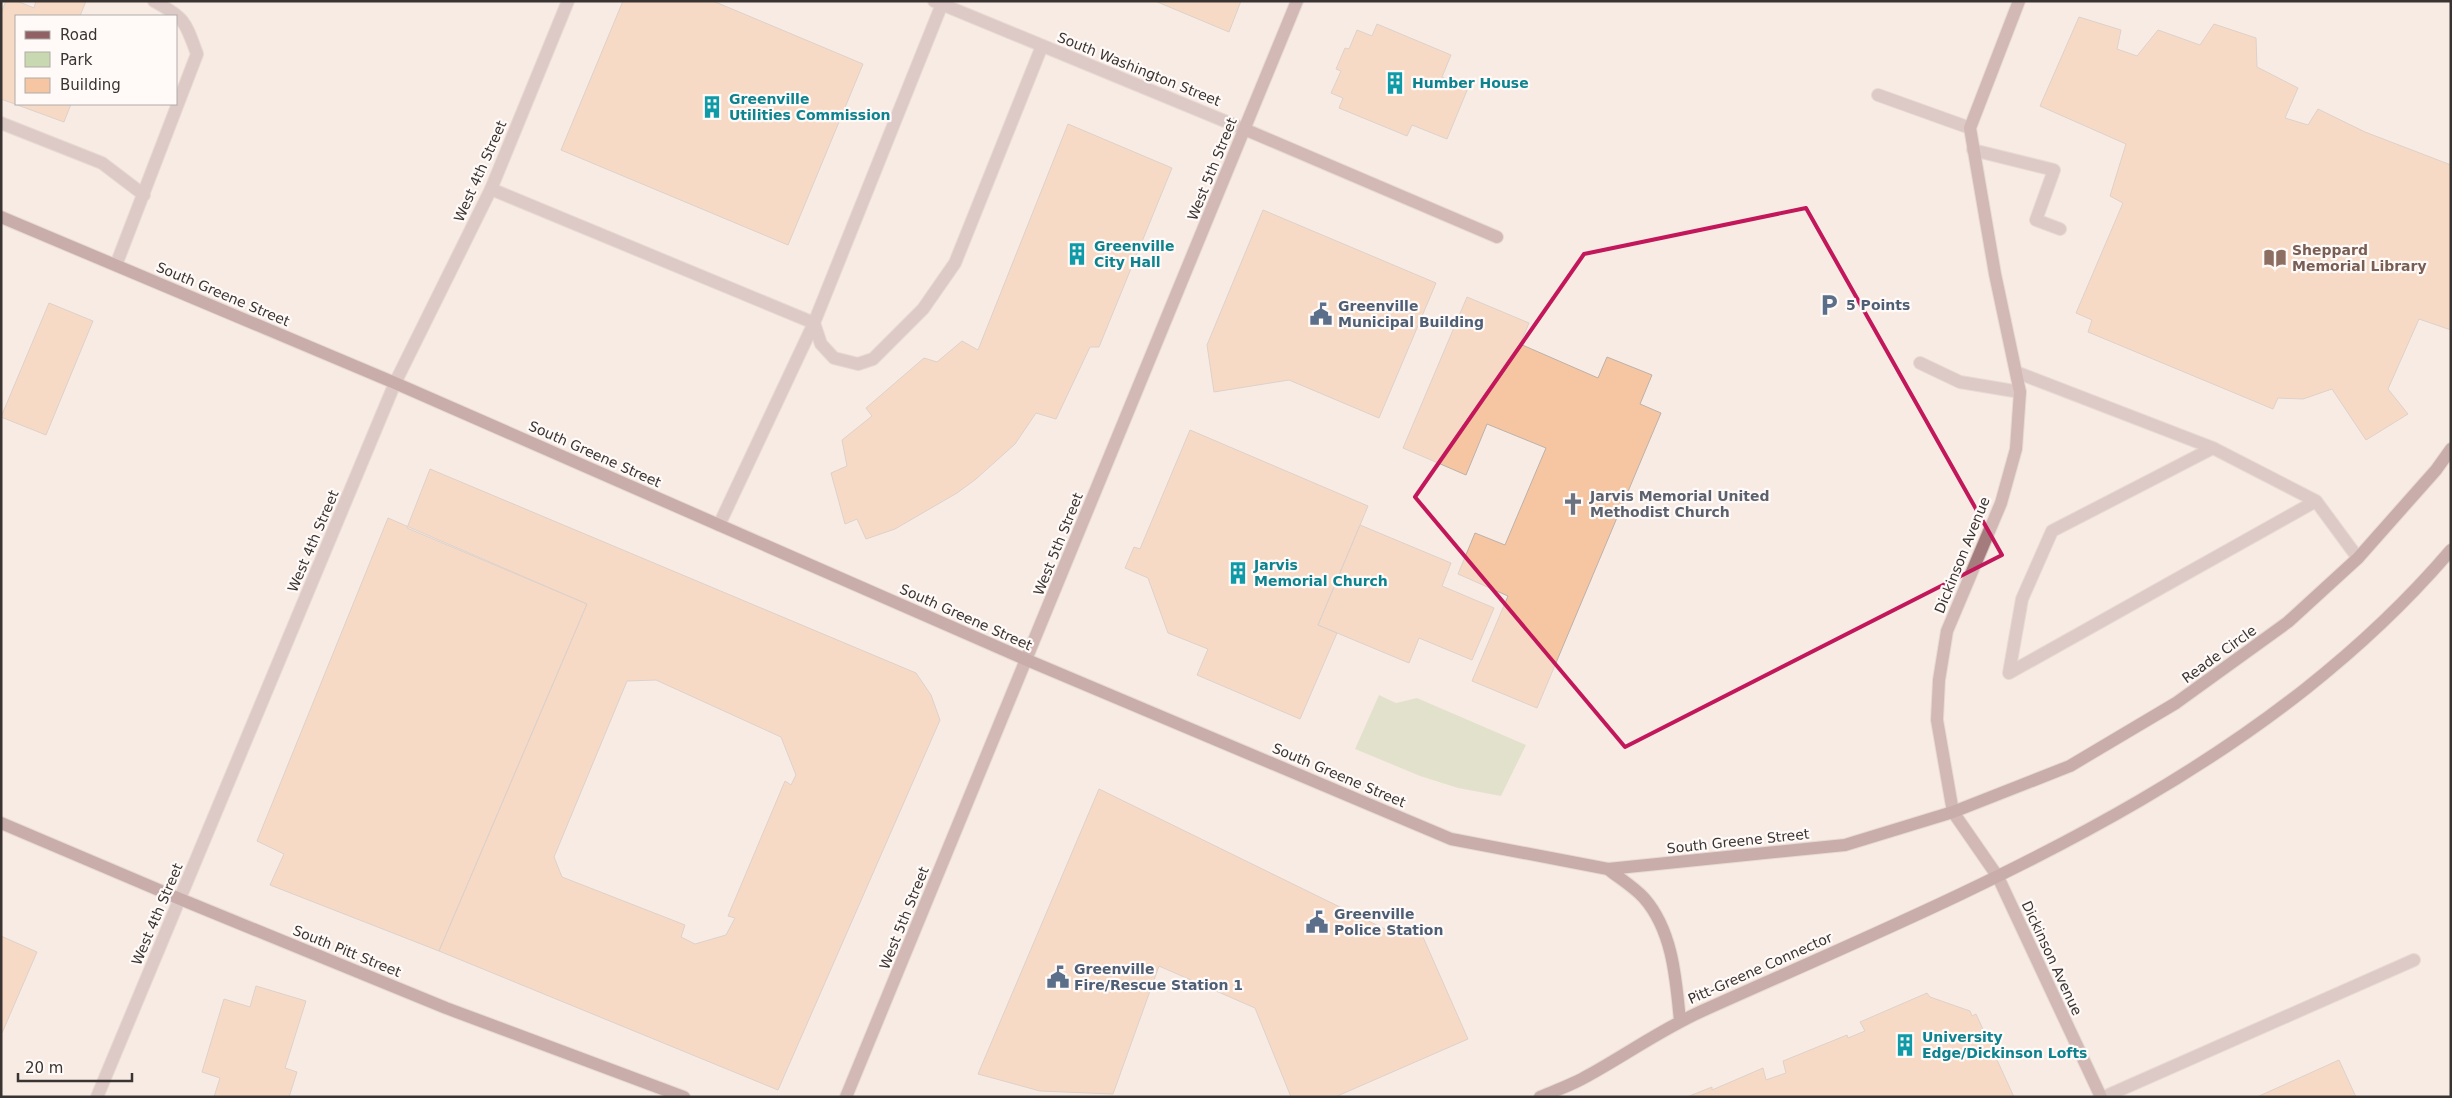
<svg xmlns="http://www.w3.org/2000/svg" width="2452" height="1098" font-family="'DejaVu Sans',sans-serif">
<rect width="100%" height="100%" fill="#f8ebe4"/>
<!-- green -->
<path fill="#c8d8b0" d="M1379,695L1396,703L1417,698L1526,745L1501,796L1458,788L1420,776L1355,749Z"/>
<!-- building -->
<path fill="#f6c6a3" stroke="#bcb1a9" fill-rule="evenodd" d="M6,1H17L34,8L36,1H86L80,16H16V104H71L64,122L1,99V13Z
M623,1H713L863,64L788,245L561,150Z
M1155,1H1241L1229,32Z
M2079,17L2121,30L2117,49L2137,56L2158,30L2200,45L2214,24L2256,38L2257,67L2298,88L2285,118L2308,125L2318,109L2365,132L2451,165V330L2419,319L2388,389L2408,414L2366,440L2332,389L2303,399L2278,398L2273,409L2088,332L2092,320L2076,313L2123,203L2110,196L2126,144L2040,106Z
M1377,24L1451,55L1442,77L1468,88L1447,139L1412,125L1407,136L1339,108L1343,98L1331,93L1341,71L1336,69L1345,48L1349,49L1357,30L1372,36Z
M1068,124L1172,168L1099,347H1090L1056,419L1036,413L1015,444L976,479L957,493L895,529L866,539L857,519L845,524L831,473L847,466L842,440L872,416L866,408L924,358L937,362L962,341L978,350Z
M1263,210L1436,283L1379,418L1289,380L1214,392L1207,345Z
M1467,297L1529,323L1520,344L1598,378L1607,357L1652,375L1640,404L1661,413L1537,708L1472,681L1508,596L1458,574L1475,533L1505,545L1546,448L1487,424L1466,475L1403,448Z
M49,303L93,321L46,435L1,417Z
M1190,430L1368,506L1318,625L1337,633L1300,719L1197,675L1208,649L1168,633L1148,578L1125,568L1134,547L1140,549Z
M430,469L916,673L931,695L940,720L778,1090L439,951L587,604L407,528ZM656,680L781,737L796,775L791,785L785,781L728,916L735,918L726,935L695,944L681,937L685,925L562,877L554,857L627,681Z
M388,518L587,604L439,951L270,885L284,854L257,841Z
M1360,525L1451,563L1442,586L1494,608L1472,660L1419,638L1409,663L1318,625Z
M1099,789L1397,935L1419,928L1468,1039L1335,1097H1291L1255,1008L1159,966L1113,1094L1040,1091L978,1074Z
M1,936L37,952L2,1033H1Z
M256,986L306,1001L285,1068L297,1072L289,1097H214L220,1078L202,1072L224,999L250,1007Z
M1927,993L1930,997L1970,1011L1972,1016L1976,1014L2014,1097H1687L1712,1087V1090L1763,1068L1766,1080L1786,1073L1783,1061L1847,1035L1848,1038L1865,1031L1860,1022Z
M2339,1060L2356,1097H2257Z"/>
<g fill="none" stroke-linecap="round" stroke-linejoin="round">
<defs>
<path id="lane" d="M1878,95L1970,128
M1,123L102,163L144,195
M1973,150L2054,170L2036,220L2060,229
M491,189L814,323L821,344L834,358L858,364L873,359L923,309L955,263L1042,46
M116,265L197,54C185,21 185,18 154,1
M1920,363L1960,382L2020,392
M2016,372L2213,448L2316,501L2358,558
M2213,448L2052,531L2022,599L2009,673L2316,501
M719,525L814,323L942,4
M2104,1097L2414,960"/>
<path id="street" d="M934,1L1244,129
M97,1097L395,383L491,189L568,1"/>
<path id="secondary" d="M2019,1L1970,128L1995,274L2020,392L2016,449L2001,503L1947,631L1939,680L1937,720L1953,812L1998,877L2101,1097
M1244,129L1497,237
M846,1097L1297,1"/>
<path id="primary" d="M1,217L395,383L1027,660L1451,839L1608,869L1845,845L1953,812L2070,766L2176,703L2288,622L2358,558L2436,470L2451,449
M1,823L180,899L446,1008L684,1097
M1608,869C1619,878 1634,887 1644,898C1673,931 1676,980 1680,1021
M1540,1097C1557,1090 1574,1084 1589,1075C1627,1054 1662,1029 1702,1011C1969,891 2255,779 2451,550"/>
</defs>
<!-- lane casing -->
<use href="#lane" stroke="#d2c6c0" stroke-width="14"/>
<!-- street casing -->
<use href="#street" stroke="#d2c6c0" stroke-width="14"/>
<!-- secondary casing -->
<use href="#secondary" stroke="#d2c6c0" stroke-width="14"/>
<!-- primary casing -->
<use href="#primary" stroke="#d2c6c0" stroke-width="14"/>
<!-- lane -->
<use href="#lane" stroke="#bda1a2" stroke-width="12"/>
<!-- street -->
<use href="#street" stroke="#bda1a2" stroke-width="12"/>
<!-- secondary -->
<use href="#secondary" stroke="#a47c7e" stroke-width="12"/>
<!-- primary -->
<use href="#primary" stroke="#916265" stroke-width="12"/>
</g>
<!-- marked area -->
<path d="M0 0H2452V1098H0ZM1806,208L2002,555L1625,747L1415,497L1584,254Z" fill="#f8ebe4" fill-opacity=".55" fill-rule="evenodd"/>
<path fill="none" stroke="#c2185b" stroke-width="4" stroke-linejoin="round" d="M1806,208L2002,555L1625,747L1415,497L1584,254Z"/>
<!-- icons -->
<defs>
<symbol id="building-bare" viewBox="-9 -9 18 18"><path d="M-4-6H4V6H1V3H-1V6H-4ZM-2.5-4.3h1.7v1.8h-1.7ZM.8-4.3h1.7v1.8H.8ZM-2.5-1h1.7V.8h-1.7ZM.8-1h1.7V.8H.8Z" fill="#0f9aa8" stroke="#fffaf7" stroke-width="2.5" paint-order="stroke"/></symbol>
<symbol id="library-bare" viewBox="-9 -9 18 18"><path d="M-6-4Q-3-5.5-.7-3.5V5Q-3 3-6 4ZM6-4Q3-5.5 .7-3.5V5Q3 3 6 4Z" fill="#8d6e63" stroke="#fffaf7" stroke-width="2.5" paint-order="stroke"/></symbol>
<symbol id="parking-bare" viewBox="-9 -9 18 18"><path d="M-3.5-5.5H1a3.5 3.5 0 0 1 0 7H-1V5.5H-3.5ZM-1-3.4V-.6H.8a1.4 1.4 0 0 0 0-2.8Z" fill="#5c6f8a" stroke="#fffaf7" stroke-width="2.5" paint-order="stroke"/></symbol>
<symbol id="civic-bare" viewBox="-9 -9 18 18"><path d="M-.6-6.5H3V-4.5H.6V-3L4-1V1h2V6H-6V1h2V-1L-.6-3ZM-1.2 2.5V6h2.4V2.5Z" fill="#5c6f8a" stroke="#fffaf7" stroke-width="2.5" paint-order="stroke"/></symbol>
<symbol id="church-bare" viewBox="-9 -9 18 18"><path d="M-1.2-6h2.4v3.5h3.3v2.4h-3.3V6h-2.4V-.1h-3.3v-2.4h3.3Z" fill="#6b7280" stroke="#fffaf7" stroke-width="2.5" paint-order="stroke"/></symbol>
</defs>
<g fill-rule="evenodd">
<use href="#building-bare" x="1379" y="67" width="32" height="32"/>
<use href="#building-bare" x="696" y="91" width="32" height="32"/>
<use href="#building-bare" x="1061" y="238" width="32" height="32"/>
<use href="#library-bare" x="2259" y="242" width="32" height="32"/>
<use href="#parking-bare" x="1813" y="289" width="32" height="32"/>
<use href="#civic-bare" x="1305" y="298" width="32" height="32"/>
<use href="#church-bare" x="1557" y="488" width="32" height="32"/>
<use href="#building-bare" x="1222" y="557" width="32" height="32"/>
<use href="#civic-bare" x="1301" y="906" width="32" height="32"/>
<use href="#civic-bare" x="1042" y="961" width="32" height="32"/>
<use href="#building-bare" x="1889" y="1029" width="32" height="32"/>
</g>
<g text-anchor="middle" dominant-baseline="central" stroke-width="4.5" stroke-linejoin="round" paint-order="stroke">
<!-- street labels -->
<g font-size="14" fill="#393432" stroke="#fffaf7">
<text transform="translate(1139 69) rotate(22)">South Washington Street</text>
<text transform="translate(1212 169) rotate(-68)">West 5th Street</text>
<text transform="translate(480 171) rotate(-66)">West 4th Street</text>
<text transform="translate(223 294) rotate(23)">South Greene Street</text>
<text transform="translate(595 454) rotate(24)">South Greene Street</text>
<text transform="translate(313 541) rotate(-67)">West 4th Street</text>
<text transform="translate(1058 544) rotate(-68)">West 5th Street</text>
<text transform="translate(1962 555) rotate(-68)">Dickinson Avenue</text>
<text transform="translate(966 617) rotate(24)">South Greene Street</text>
<text transform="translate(2219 654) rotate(-36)">Reade Circle</text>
<text transform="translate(1339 775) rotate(23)">South Greene Street</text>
<text transform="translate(1738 841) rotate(-6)">South Greene Street</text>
<text transform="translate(157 914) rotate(-67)">West 4th Street</text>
<text transform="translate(904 918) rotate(-68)">West 5th Street</text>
<text transform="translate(347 951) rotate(22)">South Pitt Street</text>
<text transform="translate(2052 958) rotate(65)">Dickinson Avenue</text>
<text transform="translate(1760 968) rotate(-24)">Pitt-Greene Connector</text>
</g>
<!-- culture labels -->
<g font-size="14" font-weight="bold" fill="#0d838f" stroke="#fffaf7" text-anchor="start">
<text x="1412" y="83">Humber House</text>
<text x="729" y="99">Greenville<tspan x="729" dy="16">Utilities Commission</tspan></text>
<text x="1094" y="246">Greenville<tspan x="1094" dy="16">City Hall</tspan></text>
<text x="1254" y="565">Jarvis<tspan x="1254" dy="16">Memorial Church</tspan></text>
<text x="1922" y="1037">University<tspan x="1922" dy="16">Edge/Dickinson Lofts</tspan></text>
</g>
<!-- education labels -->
<g font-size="14" font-weight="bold" fill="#785e54" stroke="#fffaf7" text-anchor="start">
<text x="2292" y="250">Sheppard<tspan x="2292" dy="16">Memorial Library</tspan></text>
</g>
<!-- service labels -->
<g font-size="14" font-weight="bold" fill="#4e5e75" stroke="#fffaf7" text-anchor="start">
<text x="1846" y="305">5 Points</text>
<text x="1338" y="306">Greenville<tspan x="1338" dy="16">Municipal Building</tspan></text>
<text x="1334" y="914">Greenville<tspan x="1334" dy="16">Police Station</tspan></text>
<text x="1074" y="969">Greenville<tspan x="1074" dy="16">Fire/Rescue Station 1</tspan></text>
</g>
<!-- worship labels -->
<g font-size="14" font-weight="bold" fill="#5b616d" stroke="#fffaf7" text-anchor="start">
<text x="1590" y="496">Jarvis Memorial United<tspan x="1590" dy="16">Methodist Church</tspan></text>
</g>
</g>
<!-- border -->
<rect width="2452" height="1098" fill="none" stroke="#393432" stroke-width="5"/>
<!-- legend -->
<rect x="15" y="15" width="162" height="90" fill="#fffaf7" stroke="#b0aba8"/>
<rect x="25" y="31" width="25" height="8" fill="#916265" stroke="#b0aba8"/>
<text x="60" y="40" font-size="15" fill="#393432">Road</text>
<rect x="25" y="52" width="25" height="15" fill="#c8d8b0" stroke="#b0aba8"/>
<text x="60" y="65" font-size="15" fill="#393432">Park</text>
<rect x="25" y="78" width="25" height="15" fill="#f6c6a3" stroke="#b0aba8"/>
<text x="60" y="90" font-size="15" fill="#393432">Building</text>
<!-- scale -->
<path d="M18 1073v8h114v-8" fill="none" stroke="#393432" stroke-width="2.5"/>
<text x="25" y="1073" font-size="15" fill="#393432" stroke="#fffaf7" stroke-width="4" paint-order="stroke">20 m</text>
</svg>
